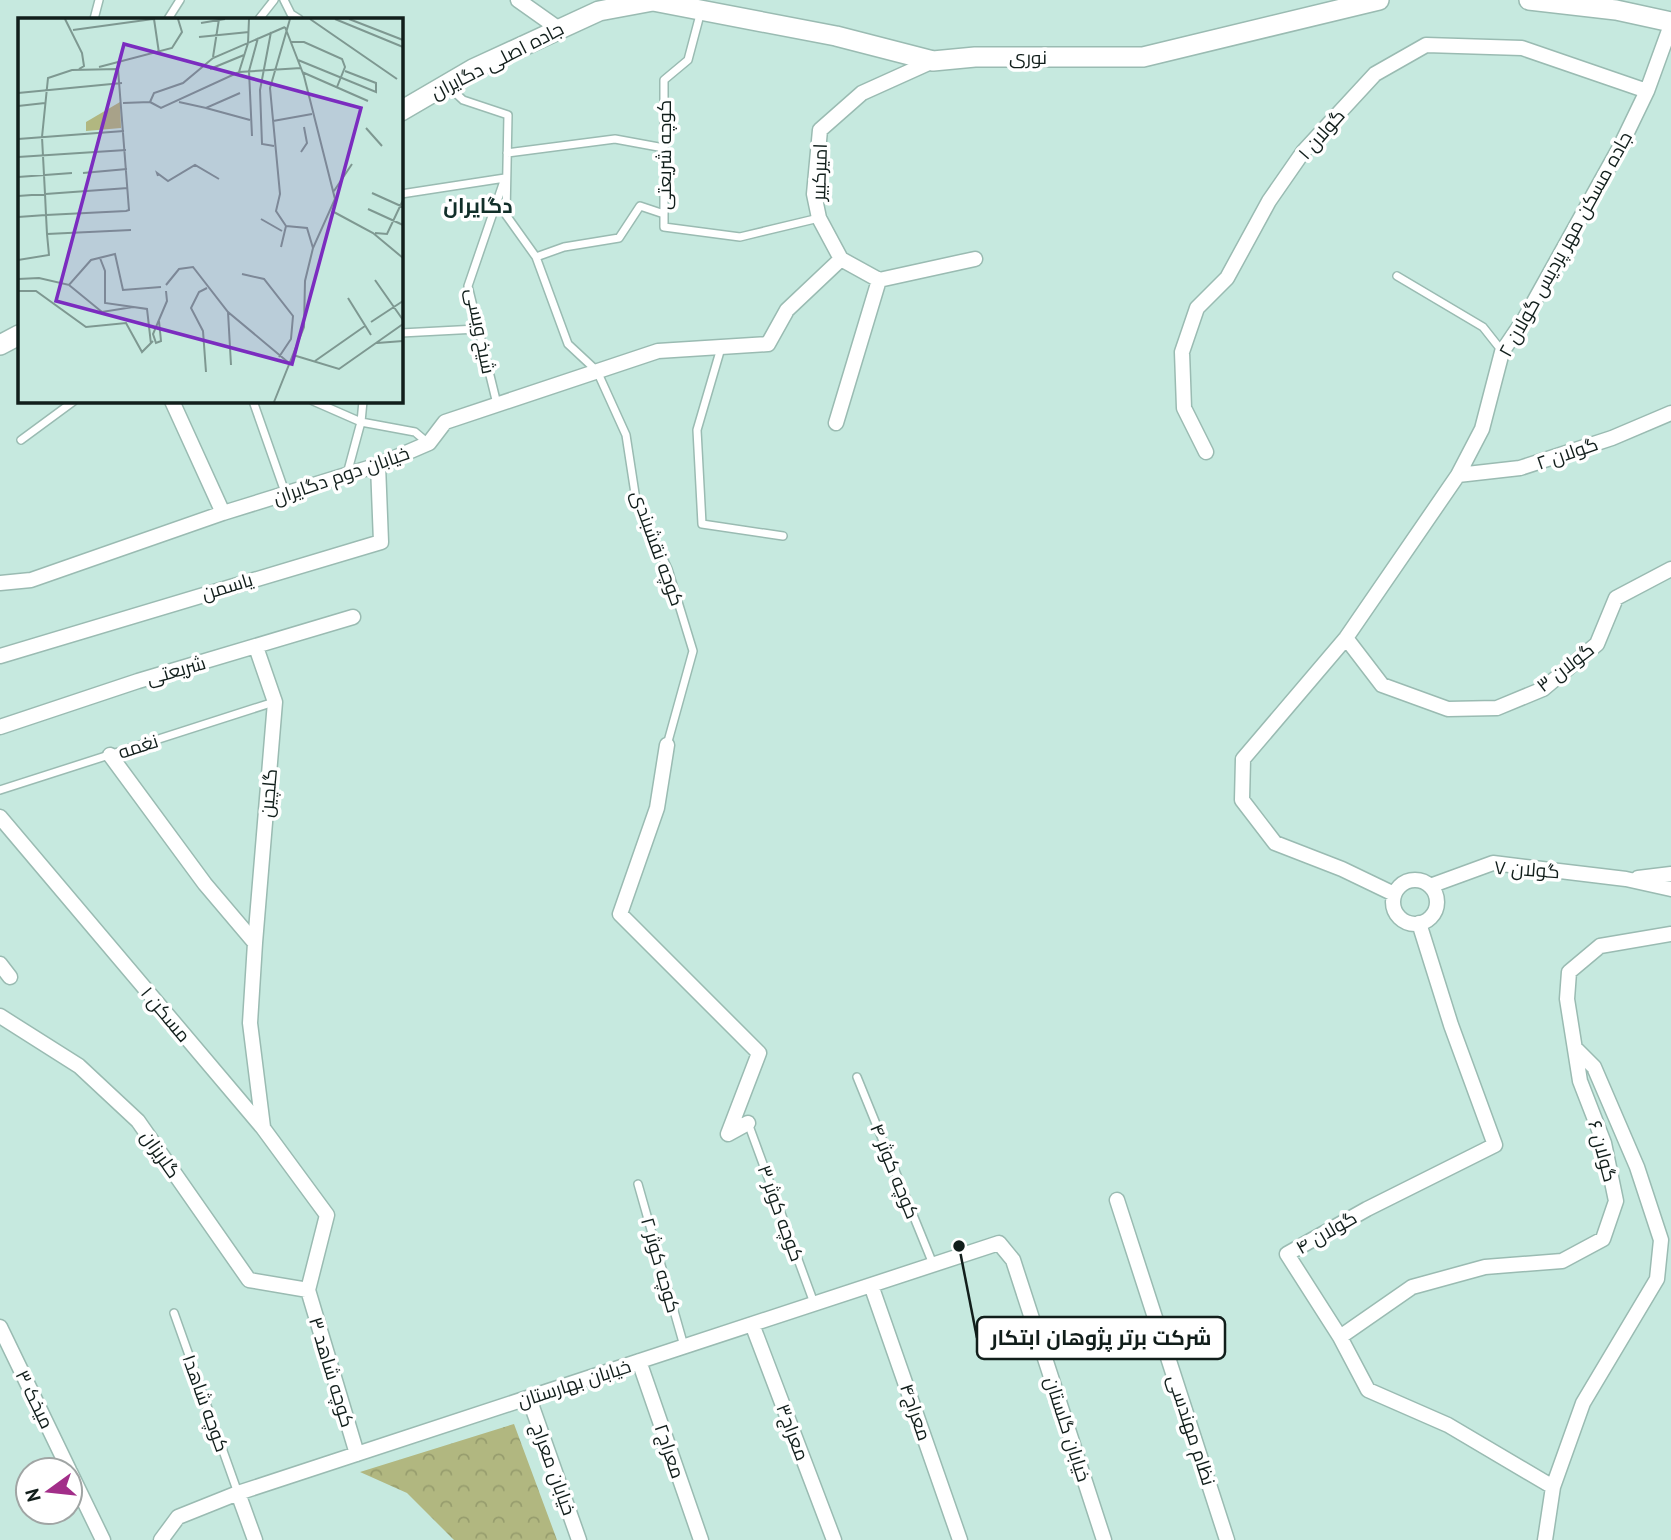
<svg xmlns="http://www.w3.org/2000/svg" width="1671" height="1540" font-family="'PT Sans',Cairo,sans-serif">
<defs>
<pattern id="forest-crowns" width="20" height="18" patternUnits="userSpaceOnUse" patternTransform="scale(1.75)"><rect width="20" height="18" fill="#b1b780"/><path d="M2 6a3 3 0 1 1 6 0M12 15a3 3 0 1 1 6 0" fill="none" stroke="#979d6e"/></pattern>
</defs>
<rect width="100%" height="100%" fill="#c6e9df"/>
<!-- forest -->
<path fill="url(#forest-crowns)" d="M514,1424L557,1540H454L407,1493L360,1472Z"/>
<g fill="none" stroke-linecap="round" stroke-linejoin="round">
<defs>
<path id="lane" d="M284,0L291,14L299,19
M701,11L688,60L664,80V227L740,237L819,218
M94,19L99,0
M168,19L180,0
M259,19L274,0
M448,86L463,100L508,115L506,215L536,257L568,344L597,371L626,435L636,500L668,569L693,651L667,745
M507,153L615,139L664,148
M401,194L505,178L468,286L497,404
M536,257L564,247L619,238L640,206L664,214
M1397,276L1483,327L1502,351
M401,333L477,329
M721,348L697,430L702,524L783,536
M253,401L286,495
M313,401L361,422L415,432L428,443
M21,440L74,401
M347,474L361,422L363,401
M0,790L274,702
M857,1077L933,1264
M748,1123L814,1303
M638,1184L684,1346
M174,1313L238,1493"/>
<path id="street" d="M518,0L559,29
M841,259L819,218L814,194L820,130L862,93L933,61
M841,259L879,280L975,259
M172,401L223,513
M836,423L879,280
M1206,452L1184,408L1182,352L1197,308L1227,278L1269,201L1303,152L1375,74L1426,45L1522,48L1647,91
M1458,475L1520,468L1612,438L1671,413
M0,583L31,580L223,513L378,465L429,443L445,422L658,351L768,344L787,310L841,259
M1346,638L1382,685L1448,709L1497,708L1543,689L1597,644L1616,598L1671,569
M0,656L381,542L378,465
M0,727L138,681L353,617
M667,745L657,808L620,914L759,1053L728,1134L748,1123
M110,755L205,884L255,943L250,1023L263,1127
M0,817L263,1128L327,1215L308,1290
M1638,878L1671,874
M1393 902a22 22 0 1 1 44 0a22 22 0 1 1-44 0Z
M1430,886L1493,863L1626,879L1671,889
M1394,894L1342,869L1275,843L1242,800L1243,759L1346,638L1458,475L1482,429L1502,352L1525,318L1620,147L1647,91L1671,25
M1419,923L1451,1025L1495,1145L1367,1209L1287,1254L1340,1337L1368,1390L1448,1425L1553,1487L1545,1540
M255,943L275,702L256,647
M0,964L10,977
M0,1016L79,1066L138,1121L249,1280L308,1290
M1117,1200L1227,1540
M871,1285L960,1540
M308,1290L357,1454
M752,1324L834,1540
M0,1327L69,1470
M1340,1337L1412,1287L1485,1267L1562,1261L1603,1239L1616,1201L1604,1143L1580,1081L1567,999L1569,972L1600,946L1671,934
M639,1361L701,1540
M529,1398L579,1540
M70,1472L103,1540
M1553,1487L1583,1403L1657,1279L1661,1240L1637,1167L1594,1067L1575,1048
M238,1493L255,1540
M161,1540L178,1517L238,1493L999,1243L1013,1260L1104,1540"/>
<path id="secondary" d="M1529,0L1616,10L1671,22
M401,111L473,69L599,11L653,1L836,36L933,61L975,57H1143L1379,0
M0,345L19,335"/>
</defs>
<!-- lane casing -->
<use href="#lane" stroke="#9abbb2" stroke-width="10"/>
<!-- street casing -->
<use href="#street" stroke="#9abbb2" stroke-width="17"/>
<!-- secondary casing -->
<use href="#secondary" stroke="#9abbb2" stroke-width="22"/>
<!-- lane -->
<use href="#lane" stroke="#fff" stroke-width="7"/>
<!-- street -->
<use href="#street" stroke="#fff" stroke-width="14"/>
<!-- secondary -->
<use href="#secondary" stroke="#fff" stroke-width="19"/>
</g>
<g text-anchor="middle" dominant-baseline="central" stroke-width="7" stroke-linejoin="round" paint-order="stroke">
<!-- street labels -->
<g font-size="19" fill="#111e1b" stroke="#fff">
<text x="1028" y="57">نوری</text>
<text transform="translate(497 60) rotate(-27)">جاده اصلی دگایران</text>
<text transform="translate(1321 134) rotate(-49)">گولان ۱</text>
<text transform="translate(664 155) rotate(-90)">کوچه شریعتی</text>
<text transform="translate(819 172) rotate(-88)">امیرکبیر</text>
<text transform="translate(1565 244) rotate(-61)">جاده مسکن مهر پردیس گولان ۲</text>
<text transform="translate(481 331) rotate(79)">شیخ ویسی</text>
<text transform="translate(1567 453) rotate(-19)">گولان ۲</text>
<text transform="translate(341 475) rotate(-19)">خیابان دوم دگایران</text>
<text transform="translate(658 548) rotate(70)">کوچه نقشبندی</text>
<text transform="translate(227 586) rotate(-17)">یاسمن</text>
<text transform="translate(1565 667) rotate(-38)">گولان ۳</text>
<text transform="translate(176 670) rotate(-16)">شریعتی</text>
<text transform="translate(138 746) rotate(-18)">نغمه</text>
<text transform="translate(268 793) rotate(-85)">گلچین</text>
<text transform="translate(1527 869) rotate(4)">گولان ۷</text>
<text transform="translate(166 1014) rotate(50)">مسکن ۱</text>
<text transform="translate(1603 1151) rotate(75)">گولان ۶</text>
<text transform="translate(161 1154) rotate(55)">گلریزان</text>
<text transform="translate(895 1171) rotate(68)">کوچه کوثر ۴</text>
<text transform="translate(781 1213) rotate(70)">کوچه کوثر ۳</text>
<text transform="translate(1326 1232) rotate(-30)">گولان ۴</text>
<text transform="translate(661 1265) rotate(74)">کوچه کوثر ۲</text>
<text transform="translate(332 1372) rotate(73)">کوچه شاهد ۳</text>
<text transform="translate(574 1383) rotate(-18)">خیابان بهارستان</text>
<text transform="translate(35 1399) rotate(64)">میخک ۳</text>
<text transform="translate(206 1403) rotate(70)">کوچه شاهد۱</text>
<text transform="translate(916 1412) rotate(71)">معراج۴</text>
<text transform="translate(1068 1429) rotate(72)">خیابان گلستان</text>
<text transform="translate(1192 1430) rotate(72)">نظام مهندسی</text>
<text transform="translate(793 1432) rotate(69)">معراج۳</text>
<text transform="translate(670 1451) rotate(71)">معراج۲</text>
<text transform="translate(554 1469) rotate(70)">خیابان معراج</text>
</g>
<!-- neighbourhood labels -->
<g font-size="21" font-weight="bold" fill="#112f29" stroke="#fff">
<text x="478" y="205">دگایران</text>
</g>
</g>
<!-- overview -->
<g transform="translate(18 18)">
<rect width="385" height="385" fill="#c6e9df"/>
<path d="M102,84L103,110L68,113V104Z" fill="#b1b780"/>
<path fill="none" stroke="#7e9891" stroke-width="2" d="M47,1L64,35L66,48L61,51M136,1L141,35M292,1L379,61M317,1L385,29M331,1L385,22M183,5L207,1M55,12L135,1M253,14L242,72L244,126L256,128M181,19L231,14M273,24H286L324,41L327,49L319,69M195,39L201,1M280,42L358,74V65L327,53M81,49L154,30L164,14L160,1M192,51L226,37M221,54L230,25L231,1M284,54L350,83M0,75L104,65M132,84L143,90L221,54L283,50M132,84L136,75L165,65L195,40L267,9M161,84L188,90L222,75M105,85L132,84M0,88L27,85M188,90L232,102M255,103L294,96M348,110L364,128M234,118L231,53L240,20M0,121L106,113M283,134L289,125L286,109M0,139L108,132M65,155L109,151M140,158L139,155L150,163L177,147L201,161M0,159L54,155M316,173L334,146M354,175L385,189M0,178L110,170M350,191L385,207M314,193L355,215L385,240M0,199L28,197L108,193L111,192L100,51L54,52L30,60L24,119L27,176L28,197L29,216L31,237L0,242M243,201L264,213M268,208L258,193L262,176L252,70L272,1M268,208L289,210L295,230M357,215L369,216L385,182M29,216L113,212M263,229L268,208M82,240L87,253V285L129,291L133,326M224,256L246,261L275,298L273,321L261,339M0,261L21,260L51,267L73,242L97,236L105,272L143,269M357,262L385,302M51,267L84,294L115,289M148,267L161,251L175,249L210,294L271,345M0,273H18L68,309L108,305L124,334L135,323M330,280L353,317M210,294L213,347M141,303L143,323L138,325L135,316L149,283L148,273M353,304L385,283M359,325L385,323M275,337L321,351L385,306M297,343L347,308M188,354L185,313L173,290L181,274L189,270M256,384L286,309L287,263L295,230L317,181L286,58L267,9"/>
<path fill="#7b2cbf" fill-opacity="0.15" stroke="#7b2cbf" stroke-width="3.5" d="M106,26L343,90L274,346L38,283Z"/>
<rect width="385" height="385" fill="none" stroke="#111e1b" stroke-width="3.5"/>
</g>
<!-- callouts -->
<path fill="none" stroke="#111e1b" stroke-width="2.5" d="M959 1246L977 1338"/>
<circle fill="#111e1b" stroke="#fff" stroke-width="2.5" cx="959" cy="1246" r="7"/>
<rect fill="#fff" stroke="#111e1b" stroke-width="2.5" x="977" y="1317" width="248" height="42" rx="7"/>
<g font-size="21" text-anchor="middle" font-weight="bold" fill="#111e1b">
<text x="1101" y="1345">شرکت برتر پژوهان ابتکار</text>
</g>
<!-- north arrow -->
<g transform="translate(49 1491) rotate(255)"><circle r="33" fill="#ffffff" stroke="#a0a5a4" stroke-width="2"/>
<path d="M0-5L12 26L0 18L-12 26Z" fill="#a22e89"/>
<text y="-10" font-size="19" font-weight="bold" text-anchor="middle" fill="#111e1b">N</text>
</g>
</svg>
